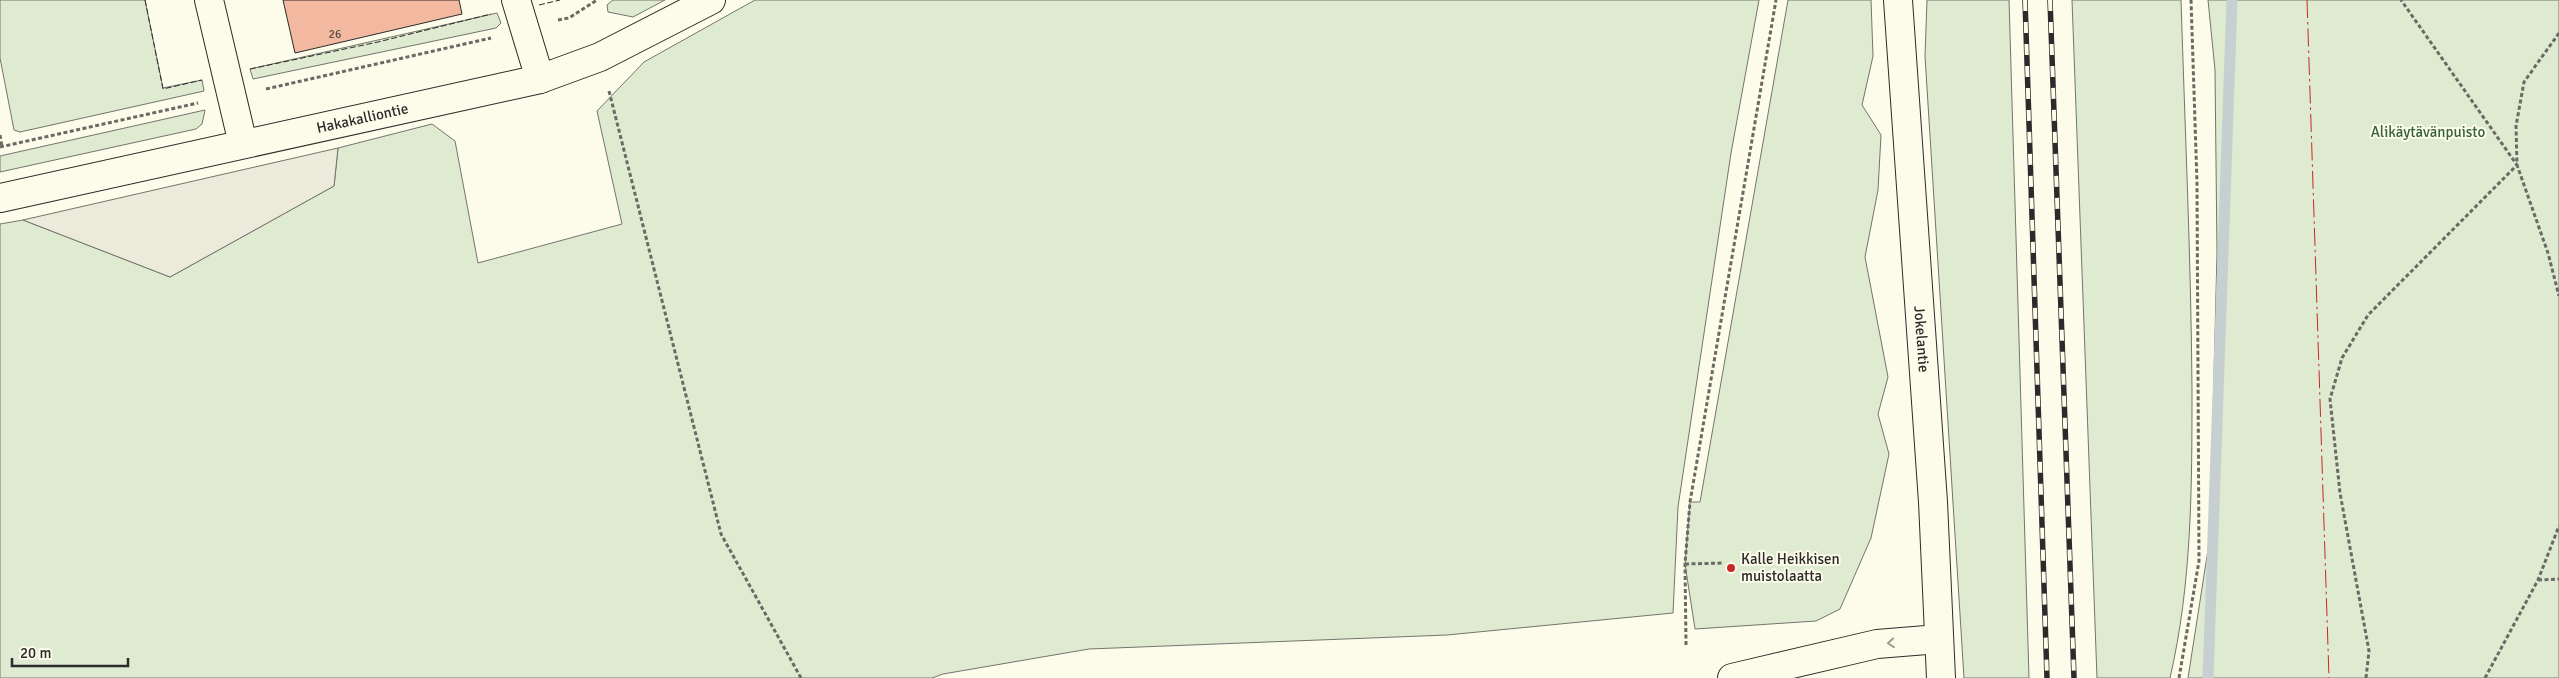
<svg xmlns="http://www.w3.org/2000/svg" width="2559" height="678" font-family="Signika,sans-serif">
<rect width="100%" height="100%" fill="#fdfbea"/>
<!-- green -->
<path fill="#deebd1" stroke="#74746e" d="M0,0H145L163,88L202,80L204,91L20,132L14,130L0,58Z
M613,0H665L633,17L608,12L607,5Z
M755,0H1759L1731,153L1678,507L1673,613L1447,635L1089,649L943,674L932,678H0V224L23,220L170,277L334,186L338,148L432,124L455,141L478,263L622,224L597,111L644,62Z
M1788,0H1871L1873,56L1862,105L1881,135L1878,190L1865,257L1888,377L1878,414L1889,454L1871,538L1840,609L1816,621L1695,629L1685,564L1690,502H1700Z
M1927,0H2009L2029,678H1964L1925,56Z
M2072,0H2181C2185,130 2191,259 2192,389C2192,486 2192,583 2170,678H2097Z
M2208,0H2559V678H2188L2210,537L2217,253L2215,70Z
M497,13L501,23L496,28L253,79L250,69Z
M205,110L202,124L196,129L0,172V156Z"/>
<!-- parking -->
<path fill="#eceadb" stroke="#74746e" d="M338,148L334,186L170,277L23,220Z"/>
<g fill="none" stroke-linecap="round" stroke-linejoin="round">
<!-- stream -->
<path stroke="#c7d0d0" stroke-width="11" d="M2208,678L2232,0"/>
</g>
<!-- building -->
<path fill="#f2b8a0" stroke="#2b2b2b" d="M283,0H459L462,14L295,53Z"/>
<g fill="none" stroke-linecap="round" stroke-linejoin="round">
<defs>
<g id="minor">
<path d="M209,0L243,144"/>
<path d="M516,0L540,79"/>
<path id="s1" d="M0,198L540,79L600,57L711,0"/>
</g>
<g id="major">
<path id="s2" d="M1898,0L1933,502L1941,678"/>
</g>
<path id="highway" d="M1732,678L1877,644L1939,639"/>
</defs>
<!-- minor casing -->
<use href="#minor" stroke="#2b2b2b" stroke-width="30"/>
<!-- major casing -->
<use href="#major" stroke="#2b2b2b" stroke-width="30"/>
<!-- highway casing -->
<use href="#highway" stroke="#2b2b2b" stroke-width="30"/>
<!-- path -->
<path stroke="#6a6964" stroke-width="3" stroke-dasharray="4 2.5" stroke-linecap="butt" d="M558,20L569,18L597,0
M2559,33L2524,82L2516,126L2517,165L2548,253L2559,296
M266,89L491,38
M609,91L721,534L801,678
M0,135L2,147
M0,147L198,103
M1685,564L1723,563
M2538,580L2559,579
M1686,645L1685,564L1690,502L1776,0
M2179,678L2199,561L2197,183L2191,0
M2366,678L2369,651L2340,493L2330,399L2342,358L2368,315L2517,165L2401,0
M2485,678L2538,580L2559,526"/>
<!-- minor -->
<use href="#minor" stroke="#fdfbea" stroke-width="28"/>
<!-- major -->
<use href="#major" stroke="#fdfbea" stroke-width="28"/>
<!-- highway -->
<use href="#highway" stroke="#fdfbea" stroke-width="28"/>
<defs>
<path id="rail" d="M2025,0L2047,678
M2050,0L2074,678"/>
</defs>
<!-- rail casing -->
<use href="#rail" stroke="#2b2b2b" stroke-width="5.5"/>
<!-- rail -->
<use href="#rail" stroke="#fdfbea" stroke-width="4" stroke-dasharray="11" stroke-linecap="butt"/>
<!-- fence -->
<path stroke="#2b2b2b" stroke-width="1" stroke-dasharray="6 2.5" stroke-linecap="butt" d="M145,0L163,89L202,80
M539,5L560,0
M250,69L378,42L491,14"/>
<!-- power -->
<path stroke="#c62828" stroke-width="1" stroke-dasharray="18 4 2.5 4" stroke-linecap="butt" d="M2307,0L2329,678"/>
</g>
<!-- one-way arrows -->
<defs><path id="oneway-chevron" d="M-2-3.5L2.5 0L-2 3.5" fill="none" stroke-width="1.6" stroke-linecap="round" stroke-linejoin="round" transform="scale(1.25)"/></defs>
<use stroke="#9e9d94" href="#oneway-chevron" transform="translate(1891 643) rotate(175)"/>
<!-- markers -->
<circle fill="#c62828" stroke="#fdfbea" stroke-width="2" cx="1731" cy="568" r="5"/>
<g text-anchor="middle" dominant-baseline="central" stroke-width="4" stroke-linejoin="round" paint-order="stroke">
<!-- number labels -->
<g font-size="12" fill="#5d4e48">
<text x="335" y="34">26</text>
</g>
<!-- street labels -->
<g font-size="15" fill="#2b2b2b" stroke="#fdfbea">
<text stroke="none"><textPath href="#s1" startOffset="371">Hakakalliontie</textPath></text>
<text stroke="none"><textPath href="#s2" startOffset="340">Jokelantie</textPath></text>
</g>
<!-- park labels -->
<g font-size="15" fill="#34623c" stroke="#fdfbea">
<text x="2428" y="132">Alikäytävänpuisto</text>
</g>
<!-- poi labels -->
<g font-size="15" fill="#2b2b2b" stroke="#fdfbea" text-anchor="start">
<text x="1741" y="559">Kalle Heikkisen<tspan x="1741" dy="17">muistolaatta</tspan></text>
</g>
</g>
<!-- scale -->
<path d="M12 658v8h116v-8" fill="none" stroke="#2b2b2b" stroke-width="2.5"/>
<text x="20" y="658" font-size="15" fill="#2b2b2b" stroke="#fdfbea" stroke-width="4" paint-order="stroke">20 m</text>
</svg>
